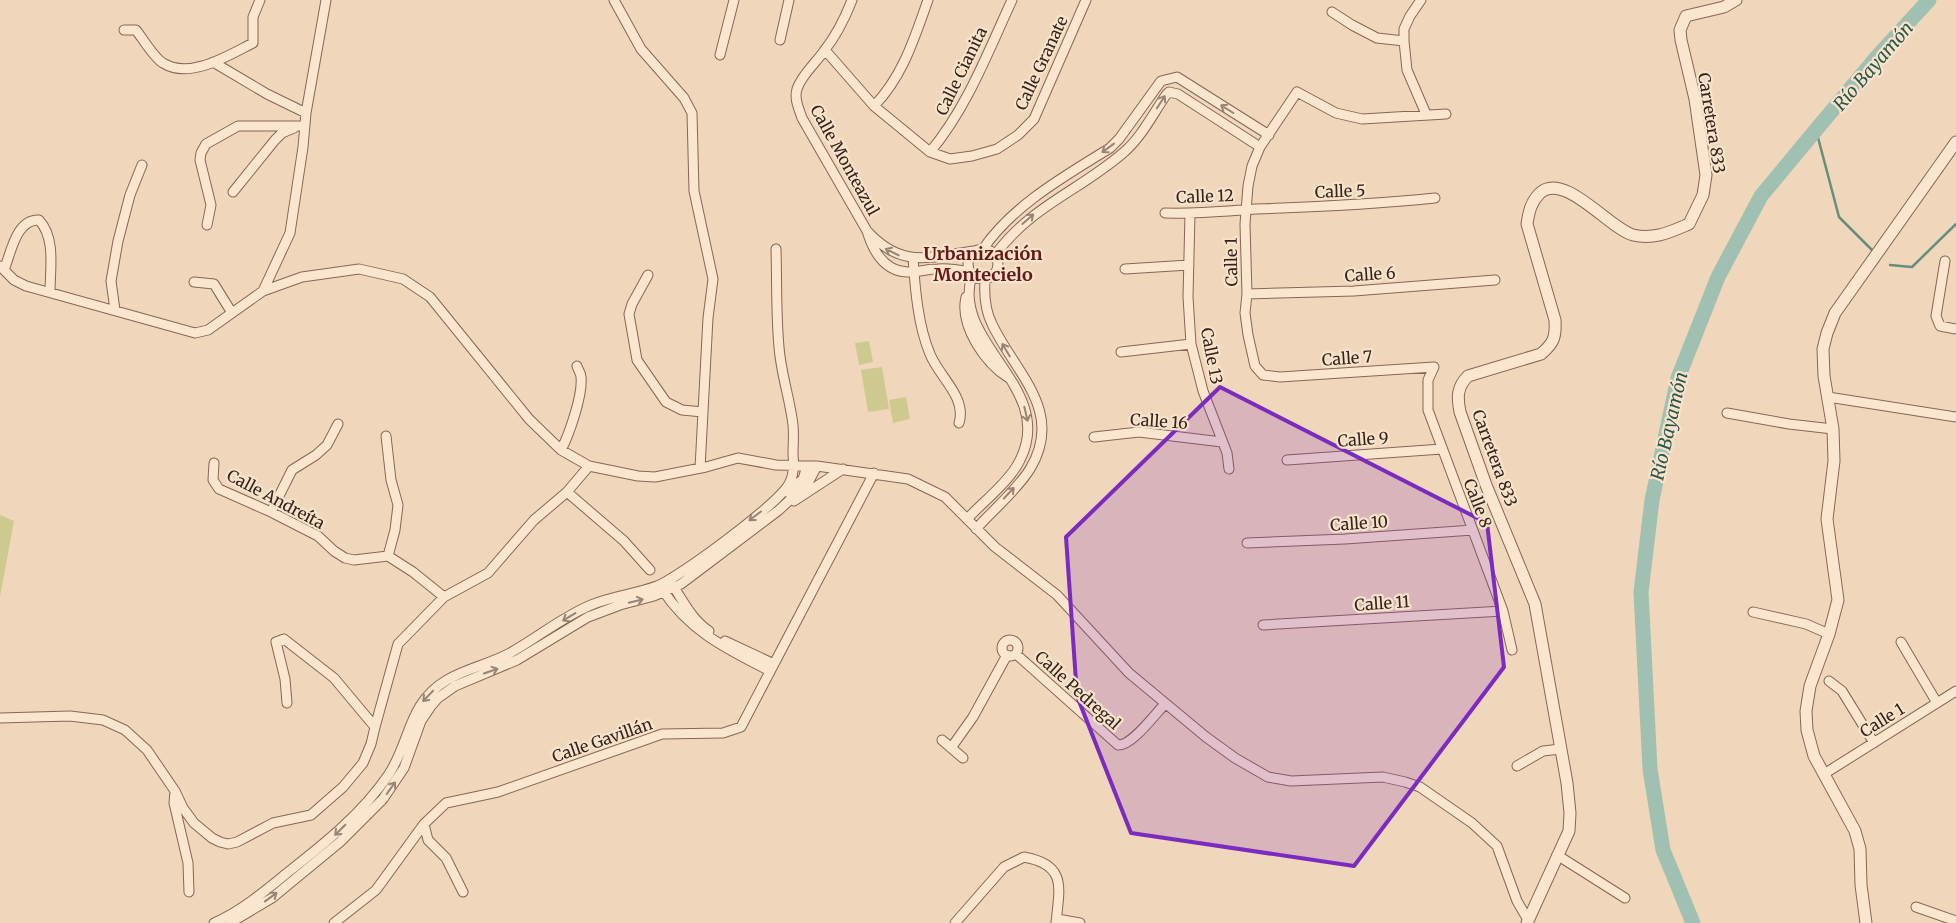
<svg xmlns="http://www.w3.org/2000/svg" width="1956" height="923" font-family="Merriweather,serif">
<rect width="100%" height="100%" fill="#f0d7bb"/>
<!-- pitch -->
<path fill="#ceca8f" d="M869,341L873,362L859,365L855,343Z
M882,367L889,409L868,412L861,370Z
M906,397L910,419L893,423L889,400Z
M0,515L14,521L0,597Z"/>
<g fill="none" stroke-linecap="round" stroke-linejoin="round">
<!-- stream -->
<path stroke="#678e7d" stroke-width="2.5" d="M1816,130L1839,217L1872,250
M1890,265L1912,267L1956,224"/>
<!-- river -->
<path stroke="#a0c0b1" stroke-width="15" d="M1693,923L1663,850L1650,769L1641,592L1652,500L1678,378L1718,277L1761,196L1875,59L1929,0"/>
<defs>
<path id="minor" d="M614,0L641,49L684,98L692,113L694,191L713,279L708,318L700,468
M852,0C845,18 836,36 824,51C816,63 802,74 797,89C794,99 799,109 802,118L867,231
M1421,0L1410,16L1404,29V41L1407,70L1426,114
M1332,12L1352,25L1377,38L1404,41
M124,30H136C143,39 154,58 163,63C190,80 229,55 253,43V17L260,0
M780,40L789,0
M825,50L874,106L930,152L950,159L972,156L997,149L1018,135L1034,119L1086,0
M720,55L734,0
M213,62L267,94L306,113
M874,106C903,76 914,39 928,0
M1446,114L1362,119L1336,113L1297,92L1260,147L1252,166L1248,186L1245,224L1247,294L1245,313L1248,335L1255,366L1263,375L1280,377L1434,367L1428,380V410L1503,611L1512,650
M930,152C967,108 988,52 1012,0
M233,192L275,140L282,133L294,128
M1165,213C1196,214 1226,211 1256,209C1316,207 1376,204 1435,198
M1190,214L1188,297L1191,344L1203,391L1227,453L1229,469
M207,225L211,205L200,160L201,153L206,144L238,126H304
M968 264a15 15 0 1 1 30 0a15 15 0 1 1-30 0Z
M983,249C1013,205 1065,176 1110,148L1119,139L1161,81L1177,77L1269,135
M995,255C1031,206 1079,191 1123,153C1141,138 1153,114 1166,95L1169,92L1178,94L1260,147
M913,258C915,288 918,326 930,354C939,377 967,397 959,423
M1945,261L1936,316L1940,326L1956,329
M0,266L14,280L26,286L195,333L208,330L263,291L302,277L359,269L403,279L430,297L529,419L561,450L589,466L638,476L655,477L706,467L738,458L776,465L817,466L908,479L945,497L995,547L1057,595L1129,673L1206,737L1235,758L1268,777L1291,781L1383,777L1405,782L1420,787L1472,823L1497,846L1517,901L1528,920
M1125,269L1189,265
M4,270C11,253 16,219 39,220C56,238 50,270 50,292
M969,272C959,270 948,268 938,269C928,269 918,272 907,272C884,271 873,251 867,231C902,269 928,257 974,251
M648,275L632,304L629,314L637,360L666,402L682,410L703,412
M194,282L214,284L232,313
M263,291L290,233L303,147L306,113L326,0
M1247,294L1354,291L1495,280
M966,297C959,326 986,364 1009,378
M115,310L111,281L118,241L130,195L142,165
M1121,352L1191,344
M1828,397L1956,417
M1727,413L1789,424L1833,429
M386,436L391,480L398,505L395,530L388,556
M1094,437L1139,432L1222,442
M561,450C569,435 583,395 581,377C581,373 578,370 577,366
M1287,460L1442,449
M214,463L213,480L219,489L271,512L318,536L334,551L345,558L354,560L388,556L413,572L444,597
M567,492L624,541L650,570
M787,492L803,479L807,466
M794,501L843,469
M271,512L292,470L316,455L327,445L338,424
M967,519C983,502 1010,481 1020,460C1057,387 950,343 972,275
M976,529C993,510 1017,490 1030,469C1065,411 1015,373 992,324C985,310 984,295 985,280
M1247,543L1345,539L1473,530
M671,583C683,600 691,619 709,631
M662,589C689,631 727,649 770,671
M1753,612L1806,624L1829,634
M1263,625L1503,611
M1002 648a8 8 0 1 1 16 0a8 8 0 1 1-16 0Z
M725,641L774,664
M1901,642L1937,703
M1016,654L1118,745C1132,746 1155,714 1165,704
M1829,681L1842,691L1874,743
M287,703L285,679L276,642L284,639L334,678L375,727
M0,718L70,716L103,720L125,730L147,750L175,791L183,808L194,823L212,838L220,842L228,844L237,842L273,823L311,815L343,787L363,763L371,744L375,727L398,644L444,597L488,573L534,520L567,492L589,466
M942,740L963,758
M951,748L973,717L1007,655
M1517,766L1543,751L1561,749
M1824,774L1956,691
M175,791L174,803L188,863L189,892
M424,824L428,840L446,858L463,892
M1557,855L1625,898
M1916,907L1956,921
M1057,919L1080,923
M214,923C241,911 264,892 287,873C324,844 362,814 389,774C411,740 408,703 447,680C467,668 490,664 510,653C537,638 562,617 591,605C612,596 636,594 657,586C680,577 778,504 789,484C794,475 794,464 793,455C793,445 794,435 793,425C790,399 781,374 779,347C776,315 777,282 776,249
M230,923L272,898L340,842L383,799L404,768L421,721L431,706L438,698L455,686L517,660L588,617L620,605L654,596L681,584L779,510L808,483L817,466
M334,923L376,890L424,824L446,803L498,792L662,734L723,733L741,727L874,473
M955,923L1004,867L1024,857C1068,865 1059,889 1056,923"/>
<path id="tertiary" d="M1527,923L1569,831L1570,813L1567,783L1535,604L1486,485L1460,412C1457,397 1457,387 1468,376L1541,354C1554,343 1556,337 1555,320L1527,224C1529,211 1531,202 1540,193C1564,171 1610,229 1633,235C1654,240 1670,232 1689,224L1703,195L1706,175L1695,99L1681,40L1680,30L1686,16L1724,7L1736,0
M1866,923L1861,885L1860,849L1855,831L1814,756L1807,730L1806,711L1810,686L1829,634L1838,600L1827,519L1834,461L1833,429L1824,376L1823,349L1827,333L1835,313L1956,142"/>
</defs>
<!-- minor casing -->
<use href="#minor" stroke="#876655" stroke-width="11"/>
<!-- tertiary casing -->
<use href="#tertiary" stroke="#876655" stroke-width="13"/>
<!-- minor -->
<use href="#minor" stroke="#fae5cf" stroke-width="9"/>
<!-- tertiary -->
<use href="#tertiary" stroke="#fae5cf" stroke-width="11"/>
</g>
<!-- one-way arrows -->
<defs><path id="oneway-shaft" d="M-6 0H5M1.5-3L5.5 0L1.5 3" fill="none" stroke-width="1.6" stroke-linecap="round" stroke-linejoin="round" transform="scale(1.25)"/></defs>
<g stroke="#988474">
<use href="#oneway-shaft" transform="translate(1161 102) rotate(-57)"/>
<use href="#oneway-shaft" transform="translate(1227 109) rotate(-148)"/>
<use href="#oneway-shaft" transform="translate(1108 148) rotate(144)"/>
<use href="#oneway-shaft" transform="translate(1028 219) rotate(-41)"/>
<use href="#oneway-shaft" transform="translate(892 252) rotate(-153)"/>
<use href="#oneway-shaft" transform="translate(1006 350) rotate(-121)"/>
<use href="#oneway-shaft" transform="translate(1026 414) rotate(77)"/>
<use href="#oneway-shaft" transform="translate(1009 493) rotate(-47)"/>
<use href="#oneway-shaft" transform="translate(755 516) rotate(143)"/>
<use href="#oneway-shaft" transform="translate(636 601) rotate(-14)"/>
<use href="#oneway-shaft" transform="translate(569 617) rotate(149)"/>
<use href="#oneway-shaft" transform="translate(491 671) rotate(-19)"/>
<use href="#oneway-shaft" transform="translate(428 696) rotate(134)"/>
<use href="#oneway-shaft" transform="translate(391 788) rotate(-54)"/>
<use href="#oneway-shaft" transform="translate(340 830) rotate(135)"/>
<use href="#oneway-shaft" transform="translate(271 897) rotate(-36)"/>
</g>
<!-- marked area -->
<path fill="#7b2cbf" fill-opacity="0.2" stroke="#7b2cbf" stroke-width="4" stroke-linejoin="round" d="M1220,387L1487,523L1504,667L1354,866L1131,833L1077,696L1066,537Z"/>
<g text-anchor="middle" dominant-baseline="central" stroke-width="4.5" stroke-linejoin="round" paint-order="stroke">
<!-- street labels -->
<g font-size="16" fill="#36231a" stroke="#f7e2cb">
<text transform="translate(1041 63) rotate(-65)">Calle Granate</text>
<text transform="translate(961 71) rotate(-64)">Calle Cianita</text>
<text transform="translate(1712 123) rotate(81)">Carretera 833</text>
<text transform="translate(845 160) rotate(61)">Calle Monteazul</text>
<text transform="translate(1340 191) rotate(-2)">Calle 5</text>
<text transform="translate(1205 196) rotate(-2)">Calle 12</text>
<text transform="translate(1231 262) rotate(-91)">Calle 1</text>
<text transform="translate(1370 274) rotate(-4)">Calle 6</text>
<text transform="translate(1212 356) rotate(79)">Calle 13</text>
<text transform="translate(1347 358) rotate(-4)">Calle 7</text>
<text transform="translate(1159 421) rotate(4)">Calle 16</text>
<text transform="translate(1363 439) rotate(-4)">Calle 9</text>
<text transform="translate(1495 458) rotate(70)">Carretera 833</text>
<text transform="translate(276 499) rotate(28)">Calle Andreíta</text>
<text transform="translate(1478 503) rotate(69)">Calle 8</text>
<text transform="translate(1359 523) rotate(-4)">Calle 10</text>
<text transform="translate(1382 603) rotate(-4)">Calle 11</text>
<text transform="translate(1078 690) rotate(42)">Calle Pedregal</text>
<text transform="translate(1882 720) rotate(-32)">Calle 1</text>
<text transform="translate(602 740) rotate(-19)">Calle Gavillán</text>
</g>
<!-- water labels -->
<g font-size="18" font-style="italic" fill="#29564b" stroke="#f7e2cb">
<text transform="translate(1873 66) rotate(-49)">Río Bayamón</text>
<text transform="translate(1669 426) rotate(-77)">Río Bayamón</text>
</g>
<!-- neighbourhood labels -->
<g font-size="18" font-weight="bold" fill="#641a18" stroke="#f7e2cb">
<text x="983" y="253">Urbanización<tspan x="983" dy="21">Montecielo</tspan></text>
</g>
</g>
</svg>
